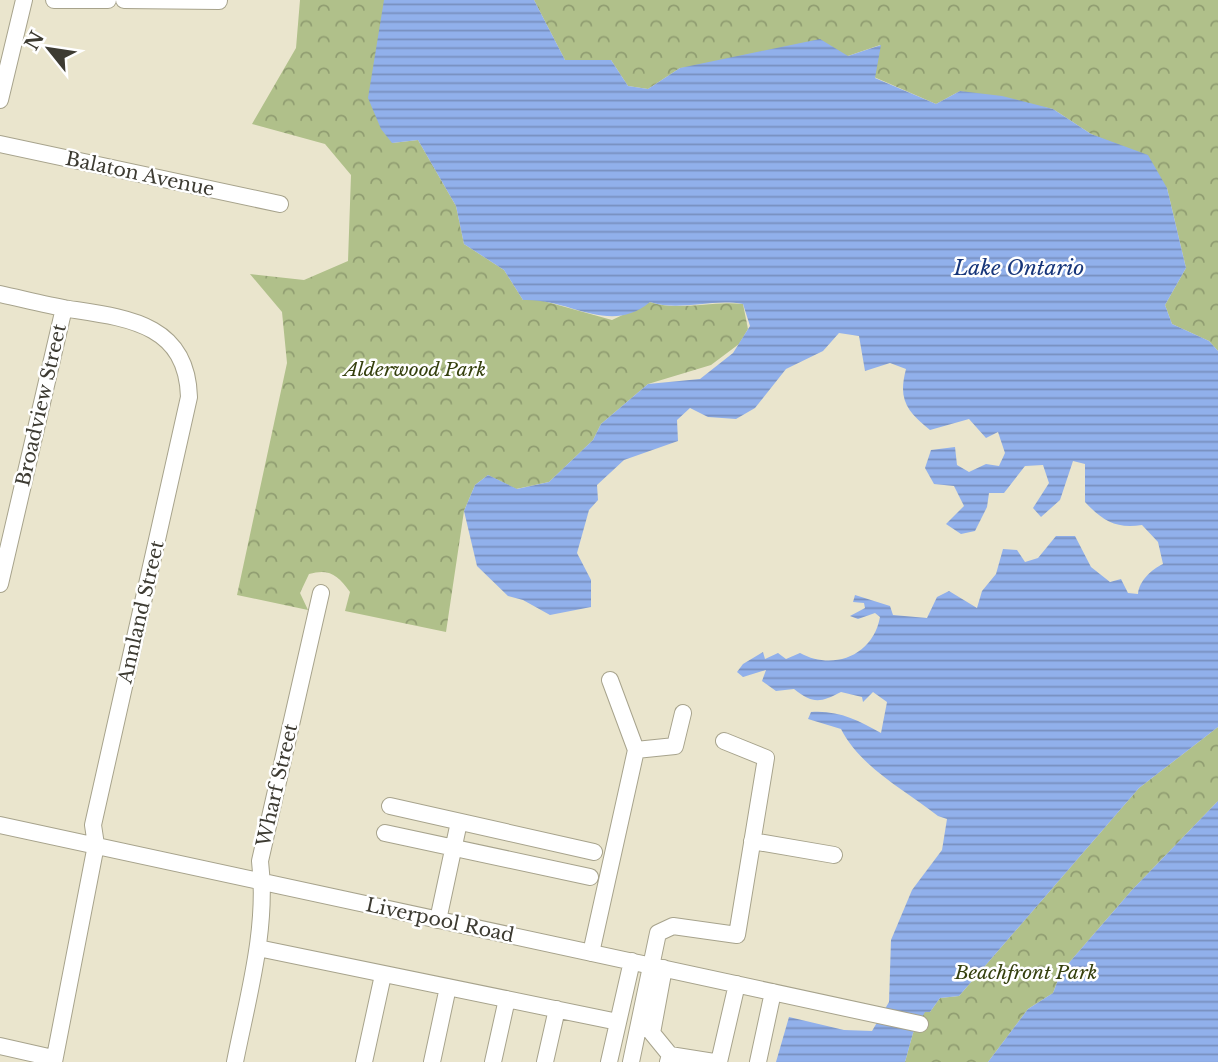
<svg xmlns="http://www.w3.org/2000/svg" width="1218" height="1062" font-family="'Libre Baskerville',serif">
<defs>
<pattern id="park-crowns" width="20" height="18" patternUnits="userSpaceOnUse" patternTransform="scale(1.75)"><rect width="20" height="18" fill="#b0c08a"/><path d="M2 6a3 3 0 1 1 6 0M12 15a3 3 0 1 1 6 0" fill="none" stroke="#909d71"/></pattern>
<pattern id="water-rules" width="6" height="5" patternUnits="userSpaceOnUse" patternTransform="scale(1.75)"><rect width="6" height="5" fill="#91b0eb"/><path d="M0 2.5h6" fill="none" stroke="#7890bf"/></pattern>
</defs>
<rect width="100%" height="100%" fill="#eae5cd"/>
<!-- park -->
<path fill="url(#park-crowns)" d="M300,0H385L392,143L418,140L456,206L464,244L504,270L523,300H540L612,320L650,302C680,312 711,300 743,304L748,329L739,344L711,365L648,384L601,424L593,440L549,482L516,489L488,475L475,485L464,511L446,632L345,611L350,592C338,575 329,568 309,574L300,593L308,610L237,595L287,363L282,312L250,274L304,280L348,261L351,175L325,144L252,124L296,48Z
M534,0H1218V351L1209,341L1172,324L1165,305L1186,268L1167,188L1117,145L1091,134L1053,109L960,91L936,104L874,77L880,45L848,56L680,68L648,89L628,86L611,60H565Z
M1218,727V801L1132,890L1061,972L1053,993L1028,1009L988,1062H905L913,1033L925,1011L930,1012L940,998L959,996L1139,788Z"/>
<!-- water -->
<path fill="url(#water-rules)" d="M384,0H534L565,60H611L628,86L648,89L680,68L820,39L848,56L881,45L875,78L936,104L960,91L1002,96L1053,109L1091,134L1148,155L1167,188L1186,268L1165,305L1172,324L1209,341L1218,351V727L1139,788L959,996L940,998L930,1012H925L913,1033L905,1062H776L789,1017L844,1030L872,1031L889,1002L891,940L912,890L942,850L947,819L938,816C905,790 861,768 841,729L808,719L811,712C838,710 858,720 881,733L887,702L873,692L863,702L862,697L841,692C820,703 813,704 794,689L776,691L762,681L766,670L743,677L737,672L743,664L763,652L765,659L778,653L786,659L800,653C833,671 873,656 880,617L875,613L858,619L850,616L865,608L864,603L853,602L855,595L890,606L893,615L927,618L937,597L949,591L977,608L982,591L996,574L1003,549L1017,550L1025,562L1038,558L1056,536H1075L1091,567L1110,582L1121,579L1128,593L1138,594C1139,581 1152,569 1163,564L1158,542L1142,525C1116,529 1103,521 1085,502V464L1073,461L1060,500L1041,517L1033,508L1049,483L1043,465L1025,466L1004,493H989L987,507L975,531L961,534L946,524L964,506L954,486L934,484L925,468L931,450L955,447L957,465L969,472L986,464L999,466L1005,453L998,432L986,438L969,419L930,430C906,411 898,399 906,369L890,363L865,371L859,336L839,333L823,351L786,369L755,408L736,419L708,417L690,408L677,420L678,441L624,460L597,485L598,500L589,510L577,553L591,580V607L550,615L523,600L508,596L477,566L464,511L475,485L488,475L517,489L549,482L593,440L601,424L648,384L700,379L733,353L750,326L743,304C711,298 680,312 650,302C609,336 571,298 523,300L504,270L464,244L456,206L418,140L392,143L381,129L368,98Z
M1218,801V1062H988L1028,1009L1053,993L1061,972L1132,890Z"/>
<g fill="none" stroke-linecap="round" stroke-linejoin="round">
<defs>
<path id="minor" d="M54,0H108
M124,0L219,1
M0,100L24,0
M0,144L280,204
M0,294C23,299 46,305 69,309C128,318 187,324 189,397L93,825L96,845L54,1062
M0,584L64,308
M636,750L675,746L683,713
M390,806L594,852
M0,825L920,1024
M385,833L590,877
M752,841L834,855
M438,920L459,822
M258,948L618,1022
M591,953L636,750L610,680
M664,968L652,1033L670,1055
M0,1046L53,1058
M235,1062C248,996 268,928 260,861L321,593
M364,1062L383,975
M432,1062L448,987
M493,1062L507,999
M545,1062L557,1009
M609,1062L632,961
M631,1062L658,933L673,926L737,935L766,758L724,741
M668,1062L670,1055L714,1062
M719,1062L737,984
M758,1062L773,992"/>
</defs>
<!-- minor casing -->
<use href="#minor" stroke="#a7a38c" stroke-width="18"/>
<!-- minor -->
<use href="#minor" stroke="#fff" stroke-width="16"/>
</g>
<g text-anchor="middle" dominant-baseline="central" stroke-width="5" stroke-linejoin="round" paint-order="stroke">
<!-- street labels -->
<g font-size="19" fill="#3d3b32" stroke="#fff">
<text transform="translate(140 174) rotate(12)">Balaton Avenue</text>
<text transform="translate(41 405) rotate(-77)">Broadview Street</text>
<text transform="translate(141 612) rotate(-77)">Annland Street</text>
<text transform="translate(277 785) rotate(-77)">Wharf Street</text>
<text transform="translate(440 920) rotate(12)">Liverpool Road</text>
</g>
<!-- park labels -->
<g font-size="19" font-style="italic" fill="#35400e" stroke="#fff">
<text x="415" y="369">Alderwood Park</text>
<text x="1026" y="972">Beachfront Park</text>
</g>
<!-- water labels -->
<g font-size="21" font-style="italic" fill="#17367a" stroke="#fff">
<text x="1019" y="268">Lake Ontario</text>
</g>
</g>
<!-- north arrow -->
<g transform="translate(49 49) rotate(300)" stroke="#ffffff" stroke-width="5" paint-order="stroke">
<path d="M0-5L12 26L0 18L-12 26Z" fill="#3d3b32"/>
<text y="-10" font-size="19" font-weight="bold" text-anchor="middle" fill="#3d3b32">N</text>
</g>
</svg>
